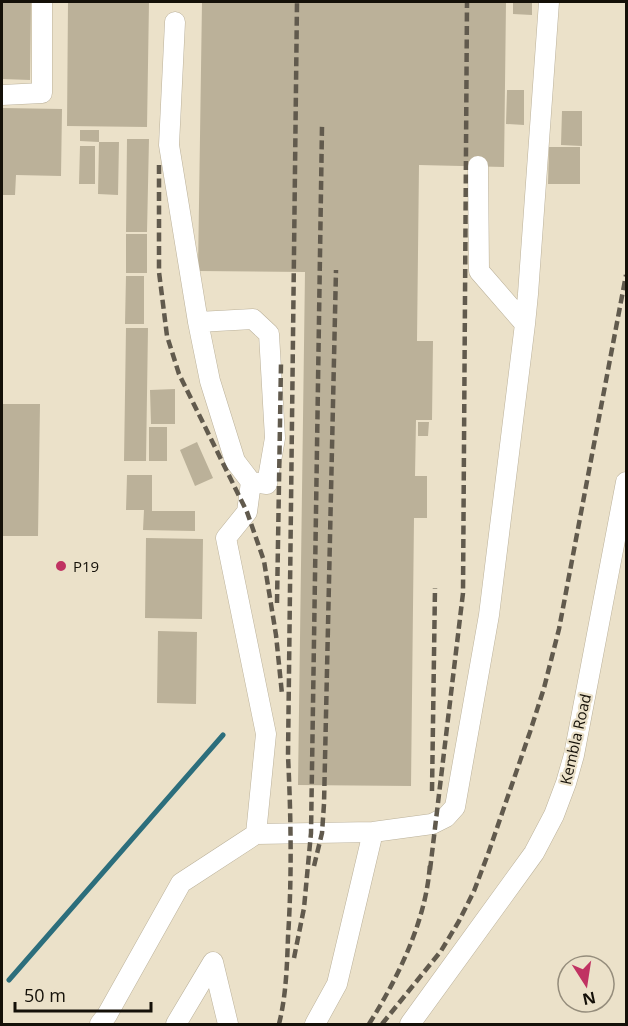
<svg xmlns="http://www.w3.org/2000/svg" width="628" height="1026" font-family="'Open Sans',sans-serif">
<rect width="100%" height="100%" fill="#ebe1c9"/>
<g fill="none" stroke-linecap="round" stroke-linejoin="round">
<!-- stream -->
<path stroke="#2c6e7c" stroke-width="5" d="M9,980L223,735"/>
</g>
<!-- building -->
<path fill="#bbb199" d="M2,2H31L30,80L2,79Z
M68,2H149L147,127L67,126Z
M202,2H506L504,167L419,165L417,341H433L432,420H416L415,476H427V518H414L411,786L298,785L305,272L198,271Z
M513,2H532V15L513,14Z
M507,90H524V125L506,124Z
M2,108L62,109L61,176L16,175L15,195H2Z
M562,111H582V146L561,145Z
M80,130H99V142H119L118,195L98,194L99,142L80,141Z
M127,139H149L147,232H126Z
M80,146H95V184H79Z
M549,147H580V184H548Z
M126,234H147V273H126Z
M126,276H144V324H125Z
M126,328H148L146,461H124Z
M175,389V424H151L150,390Z
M2,404H40L38,536H2Z
M418,422H429L428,436H418Z
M149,427H167V461H149Z
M197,442L213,478L195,486L180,450Z
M127,475H152V511H195V531L143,530L144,510H126Z
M146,538L203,539L202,619L145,618Z
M158,631L197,632L196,704L157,703Z"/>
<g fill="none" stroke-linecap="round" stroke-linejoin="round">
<defs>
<path id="minor" d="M175,22L169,145L198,322L253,319L269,334L275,438L267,484L251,482L235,461L210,381L198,322
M2,95L42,93V2
M478,166L479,271L525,324
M251,482L247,512L226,538L266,734L256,834
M100,1024L107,1015L181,883L256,834L373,832L432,824L446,817L455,807L489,615L525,324L528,294L549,2
M176,1024L213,962L228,1024
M315,1024L337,984L373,832
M410,1024L534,853L554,815L566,783L574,755L626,482"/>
</defs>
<!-- minor casing -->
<use href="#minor" stroke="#bbb19a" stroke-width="21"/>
<!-- minor -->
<use href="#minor" stroke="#fff" stroke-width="20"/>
<!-- rail -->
<path stroke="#615a4d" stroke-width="4.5" stroke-dasharray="9 4.5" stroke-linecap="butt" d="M159,165V272L167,336L179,374L247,512L264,561L276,635L282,694
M277,603L281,363
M432,791L435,588
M314,866L322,833L324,804L336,270
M430,870L463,593L467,2
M294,958L304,908L311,833L322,126
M279,1024C286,996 287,967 288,937C292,877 291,817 288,756L297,2
M369,1024C398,978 427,919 430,863
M382,1024L441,951L459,921L474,891L488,854L530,732L544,688L559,629L626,275"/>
</g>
<!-- markers -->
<circle fill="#c03262" stroke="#ebe1c9" stroke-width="2" cx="61" cy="566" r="6"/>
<g text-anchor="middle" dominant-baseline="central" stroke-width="4.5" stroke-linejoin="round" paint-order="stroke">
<!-- poi labels -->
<g font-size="15" fill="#141008" stroke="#ebe1c9" text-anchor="start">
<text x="73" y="566">P19</text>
</g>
<!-- street labels -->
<g font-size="15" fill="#141008" stroke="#ebe1c9">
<text transform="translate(575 739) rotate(-77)">Kembla Road</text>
</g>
</g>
<!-- border -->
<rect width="628" height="1026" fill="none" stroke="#141008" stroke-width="6"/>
<!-- north arrow -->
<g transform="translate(586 984) rotate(168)"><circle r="28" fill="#ebe1c9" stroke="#958d7c" stroke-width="1.5"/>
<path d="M0-4.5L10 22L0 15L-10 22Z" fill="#c03262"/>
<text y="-9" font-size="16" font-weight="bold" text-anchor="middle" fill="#141008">N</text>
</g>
<!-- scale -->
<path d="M15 1002v9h136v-9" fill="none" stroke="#141008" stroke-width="3"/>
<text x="24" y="1002" font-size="18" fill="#141008" stroke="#ebe1c9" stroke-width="4.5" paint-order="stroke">50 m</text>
</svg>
